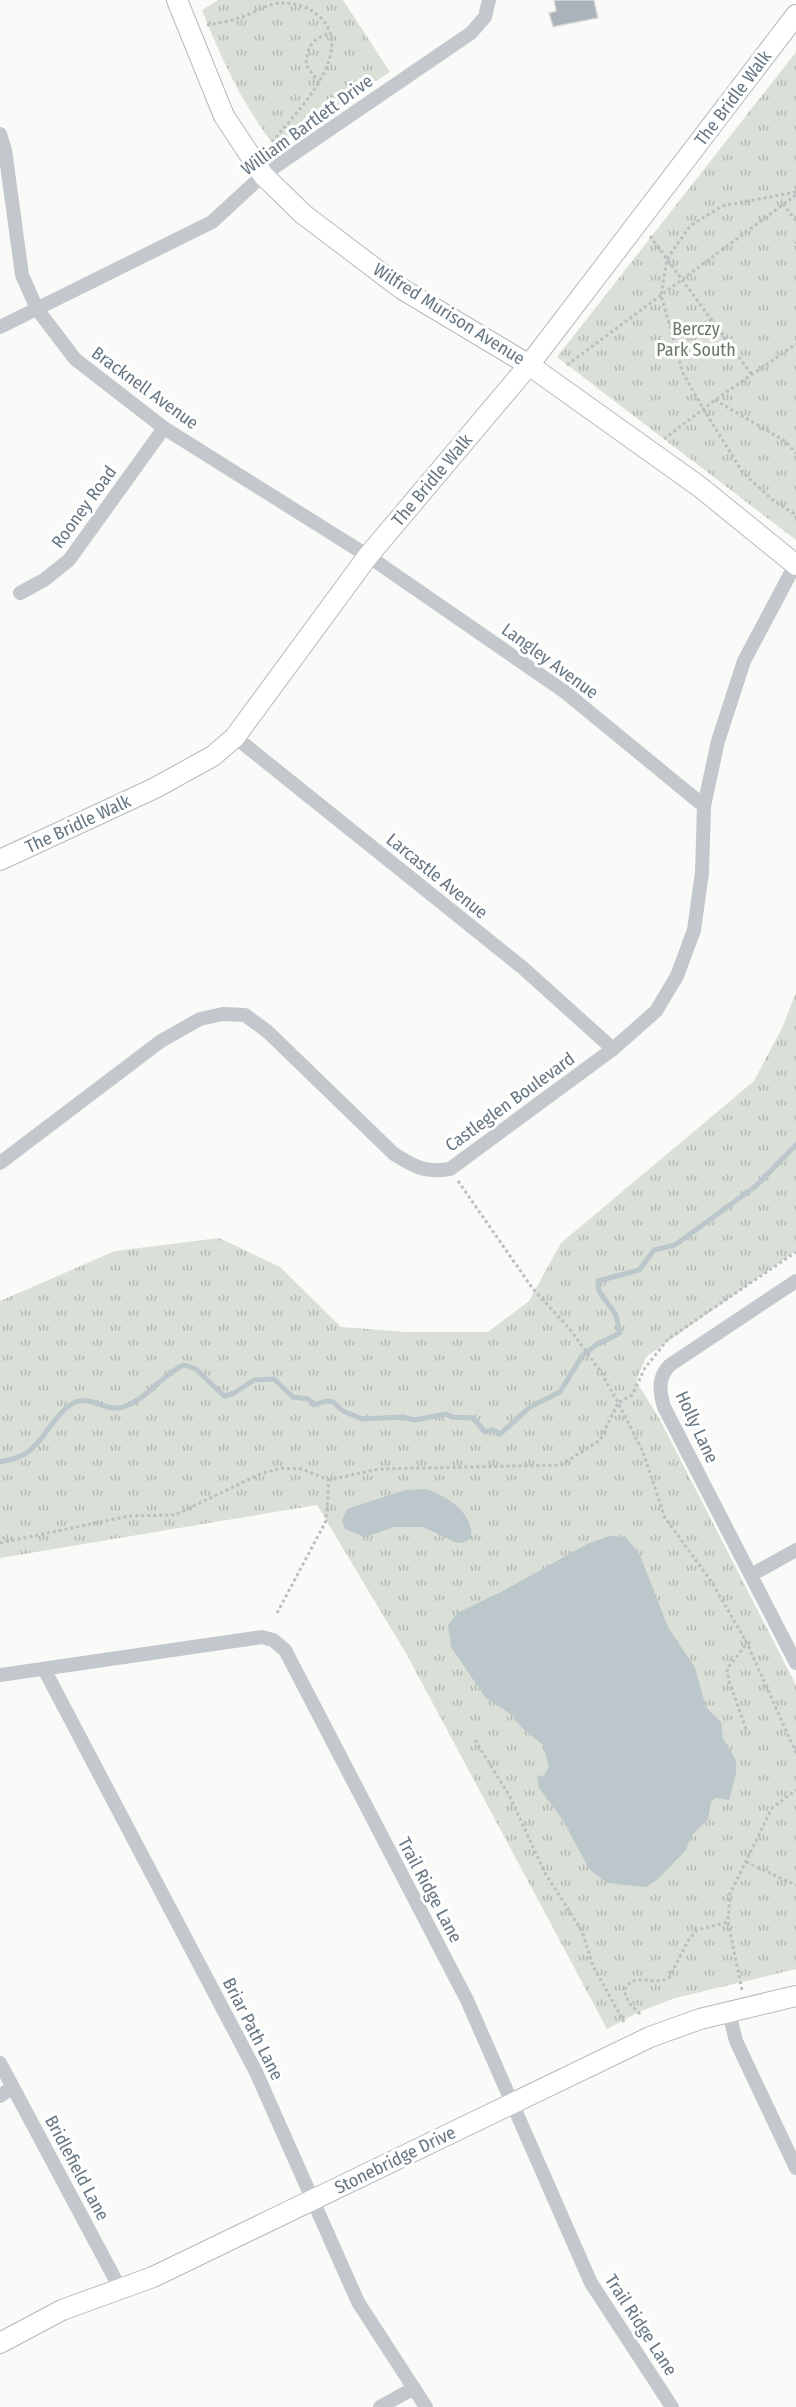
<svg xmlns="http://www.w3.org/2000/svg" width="796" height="2407" font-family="'Fira Sans Condensed',sans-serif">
<defs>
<pattern id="park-tufts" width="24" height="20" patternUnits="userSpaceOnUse" patternTransform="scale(1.5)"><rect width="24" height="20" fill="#dadfd7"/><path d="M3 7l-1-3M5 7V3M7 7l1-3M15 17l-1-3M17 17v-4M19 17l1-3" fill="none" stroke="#b4b9b4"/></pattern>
</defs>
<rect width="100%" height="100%" fill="#fafaf8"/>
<!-- park -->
<path fill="url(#park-tufts)" d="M218,0H343L390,72L275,147C242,103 222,61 202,10Z
M796,52V540L557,357Z
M796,992V1251L646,1357L636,1381L659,1418L796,1685V1969L675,1998L641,2011L607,2029L407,1655L317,1505L0,1558V1301L115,1251L219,1238L280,1267L341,1327L406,1332H488L529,1301L561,1243L754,1081L783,1026Z"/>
<!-- water -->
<path fill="#bbc7cb" d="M427,1489C447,1497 474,1512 471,1538L463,1543L455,1542L423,1527H394L365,1537L345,1529L342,1520L347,1509L405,1490Z
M609,1536L625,1537L639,1553L668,1627L695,1668L706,1707L721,1722L723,1738L736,1760V1774L729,1800L715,1798L711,1802L708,1819L691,1836L686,1850L657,1880L646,1887L607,1883L589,1869L563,1820L539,1788L537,1775L543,1777L549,1767L543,1745L521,1727L512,1715L485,1697L451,1647L448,1625L459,1612L505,1590L587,1544Z"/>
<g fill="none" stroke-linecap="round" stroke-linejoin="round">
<!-- stream -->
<path stroke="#bbc7cb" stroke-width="5" d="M0,1462C6,1460 13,1460 18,1457C41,1449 50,1419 70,1405C88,1392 105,1413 123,1407C148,1399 161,1375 184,1365L196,1369L224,1396L234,1393L254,1380L274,1379L293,1397L308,1399L314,1405L326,1401L333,1402L343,1411L362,1419L403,1417L414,1420L446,1414L452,1417L473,1418L485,1432L493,1430L500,1434L530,1407L560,1392L582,1356L596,1345L620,1333L616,1315L599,1291L598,1281L639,1270L654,1250L675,1245L756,1186L796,1145"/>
</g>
<!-- building -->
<path fill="#aab3b9" stroke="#dcdcda" stroke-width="1.5" d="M554,0H594L598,18L553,27L549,13L556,11Z"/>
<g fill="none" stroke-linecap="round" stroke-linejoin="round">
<defs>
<path id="secondary" d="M177,0L224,116L263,175L303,214L402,289L529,365L700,487L796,565
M0,860L155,788L213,756L235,737L368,556L529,365L796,15
M0,2343L62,2310L153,2277L650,2037L700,2019L796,1996"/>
</defs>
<!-- secondary casing -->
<use href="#secondary" stroke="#b3babf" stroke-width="22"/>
<!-- path -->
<path stroke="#bbbfc2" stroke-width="3" stroke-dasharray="3 3" stroke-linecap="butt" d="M207,25C218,23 231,21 242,17C254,13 269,3 281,3C297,3 311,7 322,19C356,56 292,117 270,144
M319,83L306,65C307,46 312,39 330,33
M796,192L722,206L690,226L667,259L661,295L683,373L704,410L743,473L773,500L796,515
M783,204L796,221
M650,236L752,375
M795,243L796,242
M567,365L796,195
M715,400L785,441L796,453
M664,439L715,400L796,344
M458,1181L533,1289L569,1328L601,1372L618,1403L632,1395L645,1368L668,1339L796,1252
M0,1543L129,1516L175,1515L260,1474L282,1468L302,1469L329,1480
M277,1613L326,1521L329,1480L379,1469L561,1465L600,1440L618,1403L643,1452L665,1518L711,1581L747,1643L796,1753
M746,1729L729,1681L727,1669L747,1643
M475,1740L509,1795L545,1873L582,1931L593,1966L624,2022
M746,1862L796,1885
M742,1990L728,1922L730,1894L772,1808L796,1790
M640,2014L629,2003L624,1991C634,1970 650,1987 669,1978L689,1939L697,1930L728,1922"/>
<!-- street -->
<path stroke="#c3c8cc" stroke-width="14" d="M0,134L5,150L22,275L37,309L75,359L164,428L368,556L565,692L704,806
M0,327L212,222L263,175L471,33L485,17L489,0
M20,593L44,580L69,560L164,428
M235,737L523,968L613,1049
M0,1163L161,1041L200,1019L223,1014L245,1015L268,1032L394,1154C415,1167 424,1173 450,1169L613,1049L656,1011L677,976L694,930L702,873L704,806L718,741L744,661L795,565
M796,1281L670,1365C658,1377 659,1390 664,1407L796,1663
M751,1575L796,1550
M44,1669L256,2072L358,2302L426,2407
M0,1675L262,1637L273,1640L285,1650L467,2000L591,2283L672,2407
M729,2012L736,2041L796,2168
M0,2063L121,2290
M0,2096L13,2087
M380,2407L414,2388"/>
<!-- secondary -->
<use href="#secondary" stroke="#fff" stroke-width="20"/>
</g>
<g text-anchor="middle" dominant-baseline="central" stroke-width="6" stroke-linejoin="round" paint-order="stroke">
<!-- street labels -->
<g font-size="18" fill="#657683" stroke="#fff">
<text transform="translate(733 98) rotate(-53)">The Bridle Walk</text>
<text transform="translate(307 125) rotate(-36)">William Bartlett Drive</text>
<text transform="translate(449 314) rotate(32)">Wilfred Murison Avenue</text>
<text transform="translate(145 388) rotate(36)">Bracknell Avenue</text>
<text transform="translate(432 480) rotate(-50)">The Bridle Walk</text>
<text transform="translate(84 507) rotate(-54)">Rooney Road</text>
<text transform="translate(550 661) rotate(36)">Langley Avenue</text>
<text transform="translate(78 824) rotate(-25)">The Bridle Walk</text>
<text transform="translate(437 876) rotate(39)">Larcastle Avenue</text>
<text transform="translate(510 1102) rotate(-36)">Castleglen Boulevard</text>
<text transform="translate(697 1427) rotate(65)">Holly Lane</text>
<text transform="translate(430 1890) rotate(62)">Trail Ridge Lane</text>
<text transform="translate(253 2029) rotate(63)">Briar Path Lane</text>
<text transform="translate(395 2160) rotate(-26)">Stonebridge Drive</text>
<text transform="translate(77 2168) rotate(62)">Bridlefield Lane</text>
<text transform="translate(641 2325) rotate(57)">Trail Ridge Lane</text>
</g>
<!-- park labels -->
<g font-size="18" fill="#687a64" stroke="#fff">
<text x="696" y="329">Berczy<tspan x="696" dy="21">Park South</tspan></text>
</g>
</g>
</svg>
